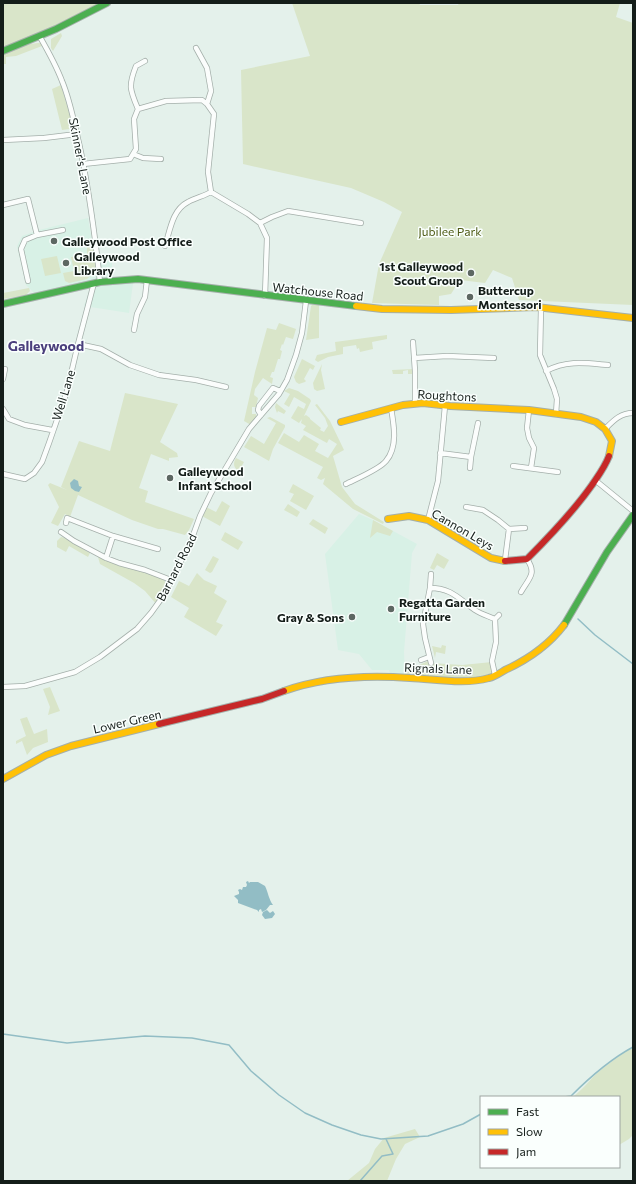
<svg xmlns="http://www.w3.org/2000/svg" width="636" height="1184" font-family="Commissioner,sans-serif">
<rect width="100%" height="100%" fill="#e4f1eb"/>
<!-- built -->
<path fill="#d8f1e6" d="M88,218L95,258L112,260V271L115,283H133L129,313L84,306L92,282L34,293L26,285L17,246L22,236L39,230Z
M359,514L373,520L417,544L412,553L404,652L405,674L390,673L389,670H372L359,654L338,650L325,554Z"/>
<!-- green -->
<path fill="#d9e5c9" d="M3,3H100L63,24L3,48Z
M292,3H419L420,5H458L459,3H620L616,17L633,23V305L519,300L512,278L493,270L485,283L460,280L451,294L439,296V305L372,303L379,264L402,212L384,202L351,188L243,164L241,70L310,56Z
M61,33L62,36L53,51L51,48V39Z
M38,43H41L42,46L16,56L6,57V64H3V53L23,45Z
M61,85L72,123L70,129L62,130L52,89Z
M89,240L93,243L96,271L87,279L69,283L65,281L63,273L74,271L71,257L87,255V241Z
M57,256L61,273L45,276L41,259Z
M29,288L30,291L26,295L3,299V293Z
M319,304V338L306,340L311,306L312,305Z
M279,323L296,329L293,339L286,337L283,345L282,344L280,350L282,351L280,359H278L274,372H272L270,377L273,378L272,384L263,378L255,389L254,395L258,398L256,407H252V414H256V417L251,425L244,421L255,372L267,328L276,330Z
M387,335V339L372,342L373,349L360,352L359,348L357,349L356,345L343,347V354L328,357L318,362L315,360L317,355L336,351L335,342Z
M302,359L315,366L313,370L310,368L304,379L306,381L305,382L299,384L296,382L294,377Z
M322,364L321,370L325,389L317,391L314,389L313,383Z
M415,369V374H408V370L403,371V374H393L392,370Z
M289,388L298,391L310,399L311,401L304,416L306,415L310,418V419L321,428L320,430L324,432L328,426L325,418L315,405L317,404L330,421L344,450L333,456L342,487L355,504L384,522L383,524L353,509L323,484L325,478L321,480L317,478L323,467L278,443L284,433L299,442L304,435L319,444L315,451L328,458L337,444L329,439L327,443L303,430L306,426L301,423L302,419L299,423L291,418L298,406L304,409L306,404L294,397L289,407L284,404L290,394L284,391Z
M125,393L178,404L160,442L177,453L178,457L169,458V461L151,454L139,488L148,491L145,502L194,519L189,530L185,535L163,529H158L132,520L78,495L70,517L65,514L58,526L51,523L59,507L48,485L50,483L67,490L61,487L79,441L110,451Z
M276,403L286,411L284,414L278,411L277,413L275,407Z
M270,417L285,425V427L273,449L269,461L244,447L251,436L264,444L276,423L267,418Z
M236,458L244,462L239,471C233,468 233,463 236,458Z
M293,484L314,496L306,510L290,501L294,494L289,492Z
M222,501L230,506L220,526L202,516L206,507L216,512Z
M288,504L300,512L297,517L284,510Z
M313,519L328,528L325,534L309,524Z
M373,520L393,531L390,536L377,532L370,538Z
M225,532L243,542L238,550L221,540Z
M61,537C66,537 84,550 90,553L88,557L69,546L66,552L57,547V541Z
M437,553L449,560L444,569L437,565L434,570L430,568Z
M213,556L219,559L212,572L210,573L205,570Z
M98,557L145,571L164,579L167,587L157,605L145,591L134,583L100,564Z
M197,573L204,580L217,586L214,593L227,601L216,622L223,625L216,636L184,617L189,608L171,597L179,581L189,586Z
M442,645L446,646L445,654L436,652L435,658L432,646L441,648Z
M428,661L430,663L429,676L405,674L404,667H415Z
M492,662L495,675L489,678L430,680L431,663L462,665Z
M50,687L60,711L48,715L50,707L43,689Z
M27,717L34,734L47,729L48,742L33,748L27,755L22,741L16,744V741L26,736L20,719Z
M633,1048V1135L629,1139L619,1145V1097H573C582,1090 588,1082 596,1074C606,1065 618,1057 629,1049Z
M415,1129L420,1137L405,1144L396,1159L387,1181H347L369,1163L375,1149L384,1138Z"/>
<!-- water -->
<path fill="#92bdc5" d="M74,479L78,481L79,486L82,487L79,492L75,491L71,488L70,483Z
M248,881L249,883L250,882H258L265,886C268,892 269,900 273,905H270L266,910L262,912L261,909L259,910V912L257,910L238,903V900L234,896L239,894V892L238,890L240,889L242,890L243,887H246L247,885L246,882Z
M267,910L270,913L273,911L275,914L272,918L265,919L262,915L263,912Z"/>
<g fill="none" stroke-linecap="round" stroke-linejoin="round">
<!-- stream -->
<path stroke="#92bdc5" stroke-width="1.5" d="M578,619L595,635L633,664
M3,1034L67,1043L145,1036L192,1038L229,1045L251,1071L279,1095L305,1113L332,1125L361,1135L381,1139L428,1136L463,1124L481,1114
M564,1097L571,1096C590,1077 609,1060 633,1047
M360,1181L382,1156L393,1154L386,1139"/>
<defs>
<path id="street" d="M40,37C48,51 56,65 62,81C70,100 74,122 79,143C89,189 95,235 100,282
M196,48L207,68L211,91L207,104L214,114L208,172L211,192L248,214L260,223L267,238L265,296
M138,109L166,101L202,100L207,104
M3,140L44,138L77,134
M133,154L143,158L161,159
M83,164L130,159L136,149L134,119L138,109C130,90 128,86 136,66L145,61
M3,205L28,199L37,235
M260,223L272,217L288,211L361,223
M165,246C170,231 172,210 188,202C195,198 204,196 211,192
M28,281L21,249L25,240L37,235L63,230
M541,308L540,355L554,389L557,399L556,414
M134,330L137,314L145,297L147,280
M413,342L415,371V403
M78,344L101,349L130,365L159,375L196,380L226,387
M414,358L447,356L494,358
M546,371C567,360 585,363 608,365
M3,379L5,369
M3,409L9,419L25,425L52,430
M529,410L527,428L529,438L534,448L531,468
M261,415L258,410L259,406L273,388L280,391
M605,429C613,421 620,413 633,413
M440,453L471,457
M513,466L558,472
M470,468L471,457L478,423
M3,474L25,479L34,473L42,462L49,443L67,391L78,344L94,283
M595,480L633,511
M346,484C356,479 380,469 386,461C398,447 394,425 391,408
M466,507L483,510L498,520L509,529L525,528
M428,520L438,481L445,406
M66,523L67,518L113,536L158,549
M61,532L74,541L106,558L119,563L145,570L171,580
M106,558L113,536
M505,560L509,529
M430,588L431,574
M521,592C529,578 537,574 527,559
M495,619L499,615
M421,660L429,657
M431,663L425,638L423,624L430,588C451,588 458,598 475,610C481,614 488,616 495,619L496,642L492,661L495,675
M3,687L25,686L75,672L100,657L137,629L151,613L164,595L191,541L200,516L211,493L249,429L279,394L287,380L296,355L302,333L306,301"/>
<path id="fast" d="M3,51L56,29L107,3
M3,304L100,282L138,279L356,306
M564,625L607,552L633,515"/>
<path id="slow" d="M356,306L382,309L451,310L536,307L633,318
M341,422L403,405L423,403L450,406L529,410L581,417L596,422L605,429L612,441L609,456
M388,519L409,516L428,520L491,558L505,561
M284,691C323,677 369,675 410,678C435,679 464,685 489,678C494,677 500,673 505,670C529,659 548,646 564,625
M3,779L46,755L71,746L159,724"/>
<path id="jam" d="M505,561L527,559C550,536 573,512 592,485C598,476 605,467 609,456
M159,724L262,699L284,691"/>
</defs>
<!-- street casing -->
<use href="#street" stroke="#a4afaa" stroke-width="6"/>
<!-- fast casing -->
<use href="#fast" stroke="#a4afaa" stroke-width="8"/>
<!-- slow casing -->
<use href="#slow" stroke="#a4afaa" stroke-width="8"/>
<!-- jam casing -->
<use href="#jam" stroke="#a4afaa" stroke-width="8"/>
<!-- street -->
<use href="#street" stroke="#fbfdfc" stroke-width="4.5"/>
<!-- fast -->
<use href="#fast" stroke="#4caf50" stroke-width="6"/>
<!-- slow -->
<use href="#slow" stroke="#ffc107" stroke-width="6"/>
<!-- jam -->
<use href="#jam" stroke="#c62828" stroke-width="6"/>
</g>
<!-- markers -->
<g fill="#5d6762" stroke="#fafffd" stroke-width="1.5">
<circle cx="54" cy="241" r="4"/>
<circle cx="66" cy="263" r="4"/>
<circle cx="471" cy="273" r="4"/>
<circle cx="470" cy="297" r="4"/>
<circle cx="170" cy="478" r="4"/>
<circle cx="391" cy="609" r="4"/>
<circle cx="352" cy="617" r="4"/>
</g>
<g text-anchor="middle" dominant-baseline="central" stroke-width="3" stroke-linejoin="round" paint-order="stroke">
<!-- street labels -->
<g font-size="12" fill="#141d19" stroke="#fafffd">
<text transform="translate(81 156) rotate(79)">Skinner's Lane</text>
<text transform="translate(318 291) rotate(6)">Watchouse Road</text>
<text transform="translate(63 395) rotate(-73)">Well Lane</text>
<text transform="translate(447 395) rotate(3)">Roughtons</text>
<text transform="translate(463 529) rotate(30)">Cannon Leys</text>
<text transform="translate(176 567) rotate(-63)">Barnard Road</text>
<text transform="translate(438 668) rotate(2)">Rignals Lane</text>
<text transform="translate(127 721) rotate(-13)">Lower Green</text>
</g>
<!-- park labels -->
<g font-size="12" fill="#4f5b16" stroke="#fafffd">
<text x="450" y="231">Jubilee Park</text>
</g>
<!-- poi labels -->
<g font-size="12" font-weight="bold" fill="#141d19" stroke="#fafffd" text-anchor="start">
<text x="62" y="241">Galleywood Post Office</text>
<text x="74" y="256">Galleywood<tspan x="74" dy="14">Library</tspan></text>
<text x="463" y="266" text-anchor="end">1st Galleywood<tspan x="463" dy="14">Scout Group</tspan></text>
<text x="478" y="290">Buttercup<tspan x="478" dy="14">Montessori</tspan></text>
<text x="178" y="471">Galleywood<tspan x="178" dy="14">Infant School</tspan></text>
<text x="399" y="602">Regatta Garden<tspan x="399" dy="14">Furniture</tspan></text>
<text x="344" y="617" text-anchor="end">Gray &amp; Sons</text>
</g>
<!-- quarter labels -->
<g font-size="14" font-weight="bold" fill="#4a3f7c" stroke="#fafffd">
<text x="46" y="345">Galleywood</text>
</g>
</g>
<!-- border -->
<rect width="636" height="1184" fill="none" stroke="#141d19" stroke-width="8"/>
<!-- legend -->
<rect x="480" y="1096" width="140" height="72" fill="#fafffd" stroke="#9ea5a2"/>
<rect x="488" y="1109" width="20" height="6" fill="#4caf50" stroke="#9ea5a2"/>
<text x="516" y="1116" font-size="12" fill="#141d19">Fast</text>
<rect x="488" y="1129" width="20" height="6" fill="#ffc107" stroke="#9ea5a2"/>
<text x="516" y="1136" font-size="12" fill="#141d19">Slow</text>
<rect x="488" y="1149" width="20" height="6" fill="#c62828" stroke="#9ea5a2"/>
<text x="516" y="1156" font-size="12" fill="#141d19">Jam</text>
</svg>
